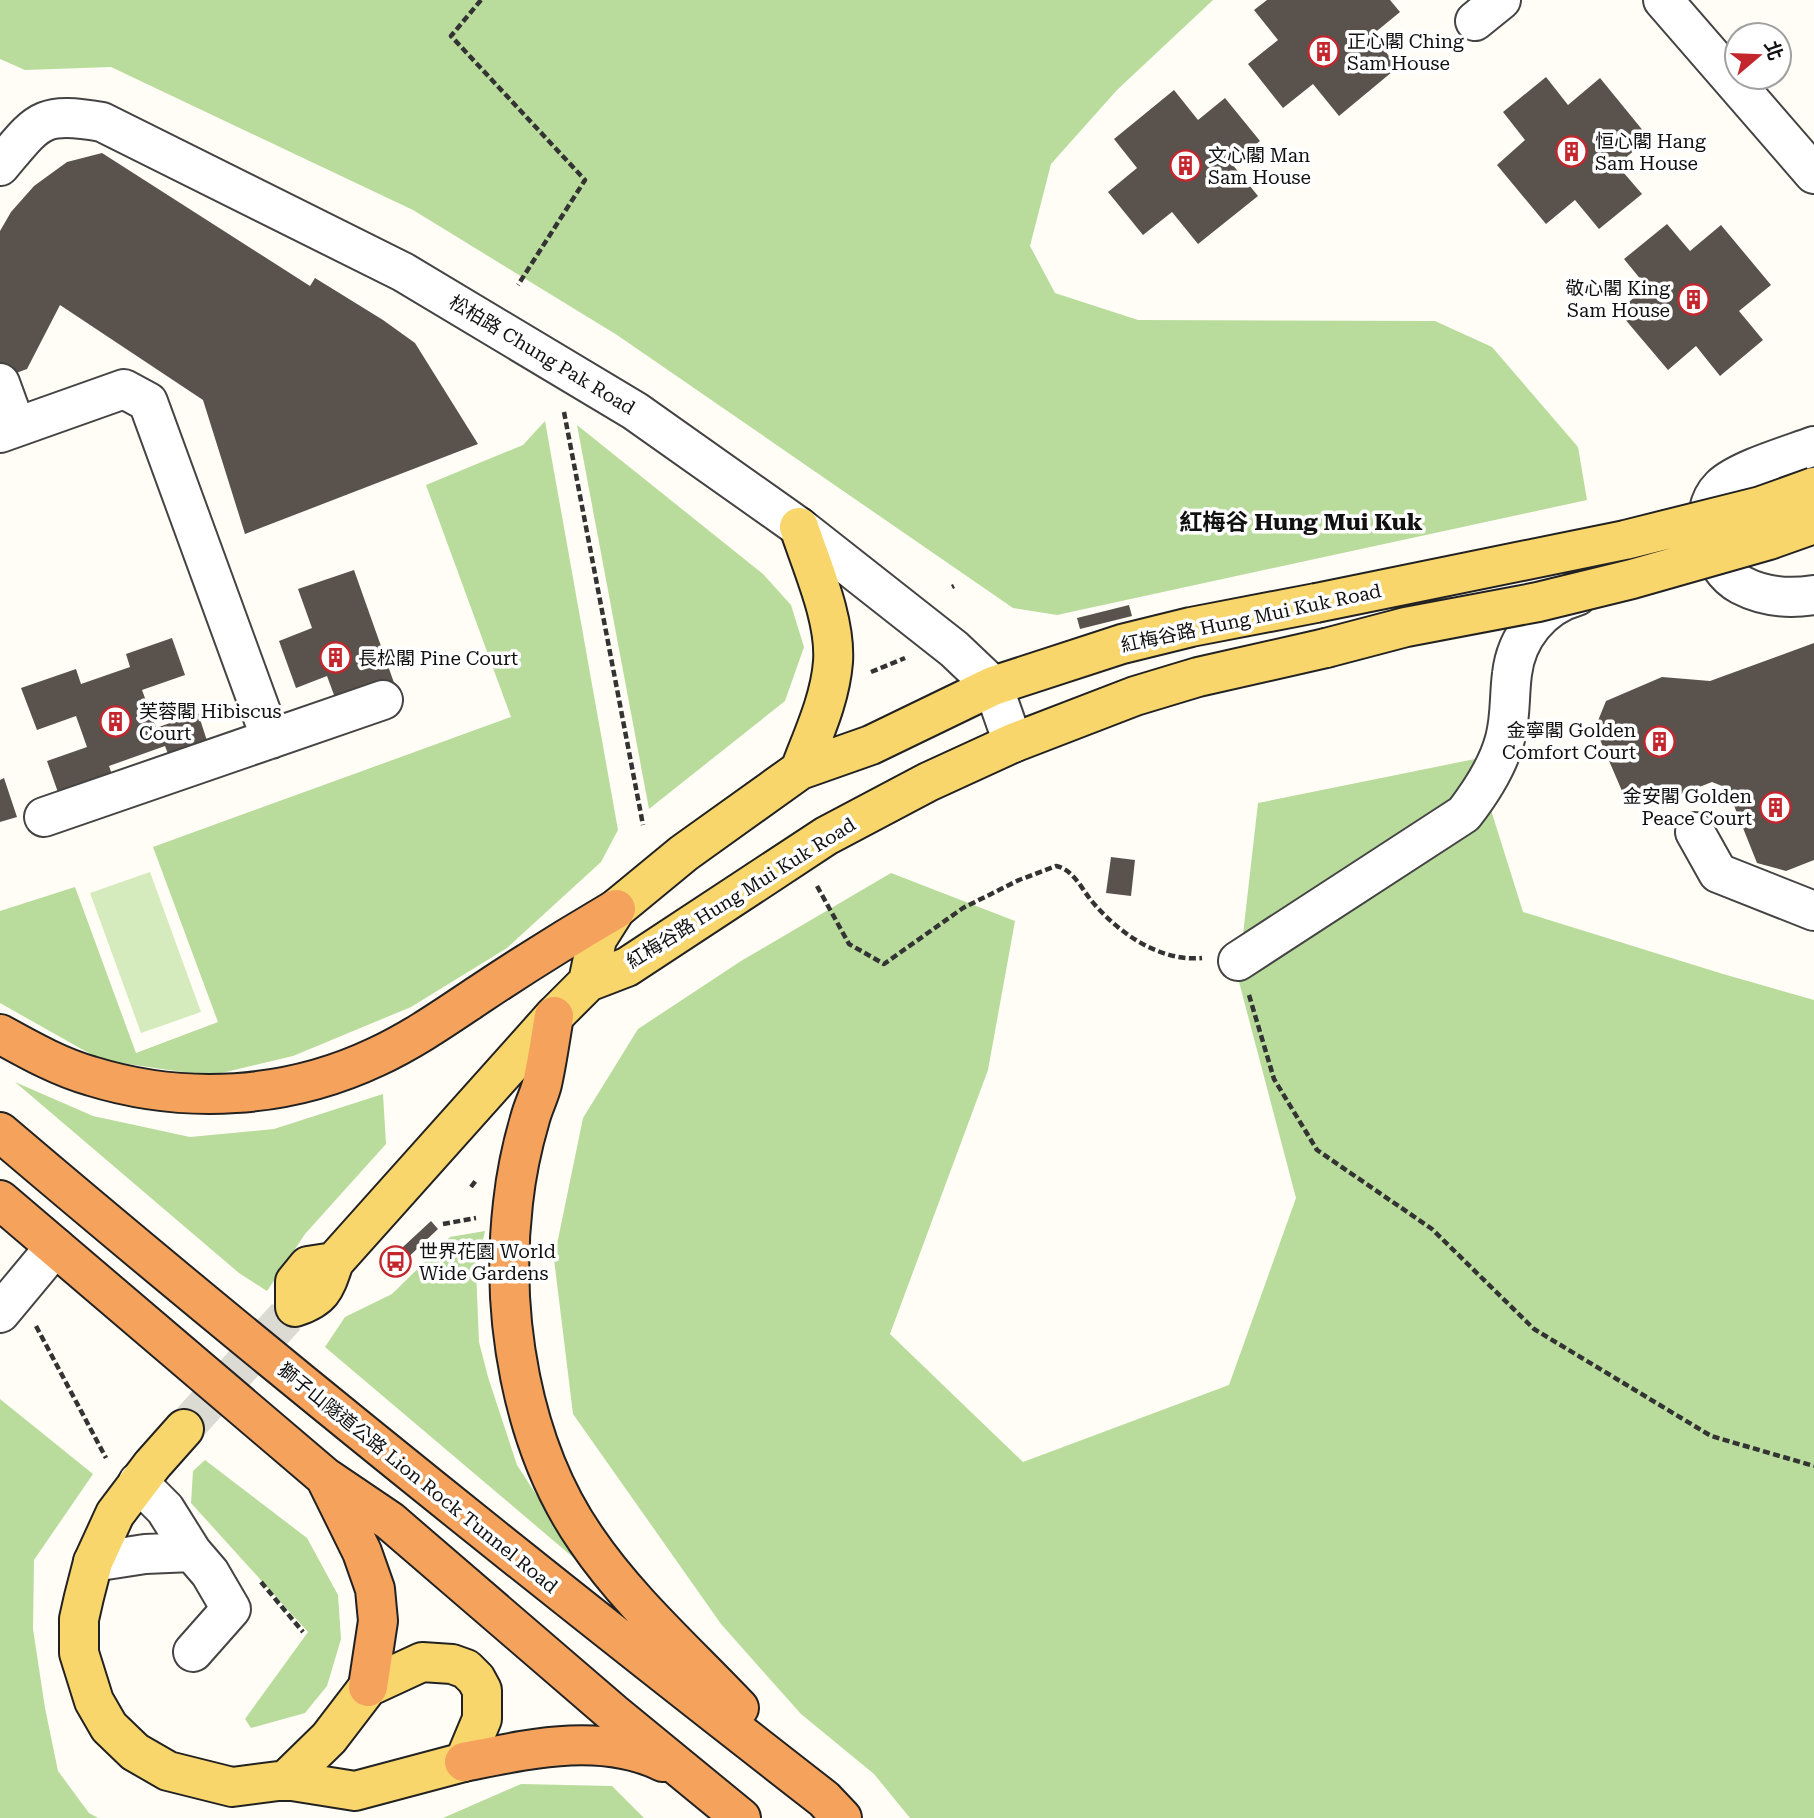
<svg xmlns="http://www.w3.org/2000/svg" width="1814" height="1818" font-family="'Roboto Serif','Noto Sans TC',serif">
<rect width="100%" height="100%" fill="#fffdf5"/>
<!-- green -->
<path fill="#d5ebbd" d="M150,872L201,1012L141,1033L90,893Z"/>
<!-- forest -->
<path fill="#b9dc9c" d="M0,0H1213L1117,90L1051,164L1030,246L1055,293L1138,320L1435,321L1492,347L1578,447L1587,500L1057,615L1013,608L617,335L413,210L111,67L25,70L0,59Z
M545,421L618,830L601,862L507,948L411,1007L293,1056L209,1076L101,1060L0,1003V911L75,887L136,1053L218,1022L153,847L511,717L426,485L523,445Z
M577,425L763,574L791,605L804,647L785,701L649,809Z
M1475,759L1523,912L1723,974L1814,1000V1818H910L874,1774L801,1714L721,1624L573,1414L554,1259L583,1118L638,1029L741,961L891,873L1015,921L988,1070L890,1334L1023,1462L1229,1385L1296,1198L1238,978L1258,803Z
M15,1082L93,1116L190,1137L274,1129L383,1094L386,1144L305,1234L267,1291L239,1273Z
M485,1231L476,1269L479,1342L488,1377L517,1465L581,1564L325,1347L345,1317L392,1294L450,1237Z
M0,1399L93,1474L34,1560L33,1629L45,1708L58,1771L89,1813L98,1818H0Z
M205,1460L307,1538L338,1595L341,1639L327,1686L305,1713L251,1728L245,1719L308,1632L191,1503L193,1471Z
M521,1784L612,1786L644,1818H443Z"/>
<!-- building -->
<path fill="#5a524d" d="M1267,0H1390L1400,12L1372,35L1398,67L1339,116L1313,84L1283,108L1248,64L1278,40L1254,10Z
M1546,77L1568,105L1600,78L1649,138L1617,165L1642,194L1599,229L1575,200L1546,224L1497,165L1525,140L1503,112Z
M1174,90L1198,120L1225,98L1260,141L1232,164L1258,196L1198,244L1172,212L1143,235L1108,192L1137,168L1114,139Z
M102,153L310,286L315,278L383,320L415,343L478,444L245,534L203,400L60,305L27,369L0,379V231L11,212L34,186L67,162Z
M1667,224L1690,251L1721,225L1771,285L1739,311L1763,340L1720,376L1696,346L1668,370L1618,311L1647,287L1624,259Z
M354,570L398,694L341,714L327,676L296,688L279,641L312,628L298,589Z
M1129,605L1132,616L1080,629L1077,618Z
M172,638L185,675L142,690L156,728L198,713L210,750L172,764L165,746L109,766L115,783L61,801L47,761L87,747L76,716L37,730L21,688L76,669L81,684L130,667L126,654Z
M1814,643V860L1786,871L1757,863L1727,788L1712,782L1651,806L1625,798L1595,728L1606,701L1662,677L1710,681Z
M4,778L17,817L0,822V780Z
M1111,857L1135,860L1131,896L1106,893Z
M431,1221L438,1229L399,1266L391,1258Z"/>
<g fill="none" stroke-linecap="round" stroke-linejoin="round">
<!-- major-tunnel -->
<path stroke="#dbdad3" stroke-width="38" stroke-dasharray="38 19" stroke-linecap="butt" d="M184,1429L295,1307"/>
<defs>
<path id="minor" d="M1663,0L1814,174
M1475,21L1501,0
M0,166C38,121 40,111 102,122L403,272L635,411L799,527L954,649L993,686L1013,743
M0,383L16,427
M0,433L124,389L148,402L271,739
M1814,446C1790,455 1738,470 1721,487C1695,513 1709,568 1741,585C1764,597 1789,599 1814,595
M44,817L383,700
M1695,832L1718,873L1814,911
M1238,961L1464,814C1481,792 1498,766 1505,739C1511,717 1509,696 1512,674C1516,638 1541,606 1577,596
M0,1313L55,1247
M138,1482L165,1509L192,1552L210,1573L231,1609L193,1652
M93,1562L145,1554L192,1552"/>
<path id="major" d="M799,527C812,567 836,619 833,662C830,700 813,735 800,770
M588,982L597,939L616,909L684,853L800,770L871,745L993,686L1122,644L1191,627L1316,603
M334,1262L308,1266L295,1282V1307C323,1298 325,1288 334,1262L554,1016L588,982L627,967L826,836L928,782L1013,743L1135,696L1198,677L1326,648
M184,1429L152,1465L115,1514L93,1562L84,1597L79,1619V1653L94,1701L109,1727L135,1752L168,1771L232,1787L286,1780L355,1791L464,1762L482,1719V1690L476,1679L466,1669L452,1664L422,1662L368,1687L329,1738L286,1780"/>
<path id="highway" d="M554,1016C550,1039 547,1062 542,1084C539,1096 533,1107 530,1119C522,1146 516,1175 513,1203C500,1314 521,1445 586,1539C628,1601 687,1653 739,1708
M0,1034C29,1050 59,1067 91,1076C185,1105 287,1099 376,1057C413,1040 447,1016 480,994C525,964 570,936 616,909
M0,1132C269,1361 545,1582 824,1799L842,1818
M0,1200L325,1477L390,1521L613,1713L741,1818
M325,1477L362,1552L375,1589L378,1621L368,1687
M464,1762C529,1749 600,1732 663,1762"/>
</defs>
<!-- minor casing -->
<use href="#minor" stroke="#444" stroke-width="42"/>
<!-- major casing -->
<use href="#major" stroke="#222" stroke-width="42"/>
<!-- highway casing -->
<use href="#highway" stroke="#222" stroke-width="42"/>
<!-- path -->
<path stroke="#333" stroke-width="4.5" stroke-dasharray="7 3.5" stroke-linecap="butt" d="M481,0L451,36L585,180L518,285
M564,412L643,825
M952,587L954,586
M871,672L905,658
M817,886L849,944L884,964L963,908L1019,880L1056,866C1072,869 1081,887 1090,899C1116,931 1158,962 1202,958
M1249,995L1274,1079L1317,1150L1432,1229L1534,1329L1711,1436L1814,1466
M471,1187L477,1179
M443,1224L476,1218
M36,1326L106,1458
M261,1582L303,1632"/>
<!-- minor -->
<use href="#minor" stroke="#fff" stroke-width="38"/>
<!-- major -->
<use href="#major" stroke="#f9d66b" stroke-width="38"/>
<!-- highway -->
<use href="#highway" stroke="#f5a25d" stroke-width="38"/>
<defs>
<path id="major-bridge" d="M1316,603L1625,540L1761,506L1814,487
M1326,648L1406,627L1538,602L1632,579L1769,540L1814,524"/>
</defs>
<!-- major-bridge casing -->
<use href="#major-bridge" stroke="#222" stroke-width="42" stroke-linecap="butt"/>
<!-- major-bridge -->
<use href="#major-bridge" stroke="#f9d66b" stroke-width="38"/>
</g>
<!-- icons -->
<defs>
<symbol id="building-ring" viewBox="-11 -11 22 22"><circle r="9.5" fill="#fff" stroke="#c4262e" stroke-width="1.5"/><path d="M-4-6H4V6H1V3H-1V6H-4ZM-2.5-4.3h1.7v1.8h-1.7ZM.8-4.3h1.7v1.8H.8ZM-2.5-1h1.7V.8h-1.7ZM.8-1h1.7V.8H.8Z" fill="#c4262e"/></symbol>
<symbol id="bus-ring" viewBox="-11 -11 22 22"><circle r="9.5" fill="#fff" stroke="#c4262e" stroke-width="1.5"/><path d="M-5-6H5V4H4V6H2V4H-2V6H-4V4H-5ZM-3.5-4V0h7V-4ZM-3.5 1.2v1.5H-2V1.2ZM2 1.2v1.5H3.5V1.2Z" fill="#c4262e"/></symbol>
</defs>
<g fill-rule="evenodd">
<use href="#building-ring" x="1306" y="34" width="35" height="35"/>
<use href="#building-ring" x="1554" y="134" width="35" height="35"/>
<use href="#building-ring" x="1168" y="148" width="35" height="35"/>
<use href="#building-ring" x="1676" y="282" width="35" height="35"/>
<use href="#building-ring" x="318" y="640" width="35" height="35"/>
<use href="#building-ring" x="98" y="704" width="35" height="35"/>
<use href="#building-ring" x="1642" y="724" width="35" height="35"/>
<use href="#building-ring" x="1758" y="790" width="35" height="35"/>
<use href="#bus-ring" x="378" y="1244" width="35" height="35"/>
</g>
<g text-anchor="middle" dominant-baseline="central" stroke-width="7" stroke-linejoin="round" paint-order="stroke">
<!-- poi labels -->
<g font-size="19" fill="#111" stroke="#fff" text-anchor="start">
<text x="1347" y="41">正心閣 Ching<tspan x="1347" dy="22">Sam House</tspan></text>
<text x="1595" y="141">恒心閣 Hang<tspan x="1595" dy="22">Sam House</tspan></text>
<text x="1208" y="155">文心閣 Man<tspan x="1208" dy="22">Sam House</tspan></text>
<text x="1670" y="288" text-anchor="end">敬心閣 King<tspan x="1670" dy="22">Sam House</tspan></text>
<text x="358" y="658">長松閣 Pine Court</text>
<text x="139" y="711">芙蓉閣 Hibiscus<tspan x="139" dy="22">Court</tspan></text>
<text x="1636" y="730" text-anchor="end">金寧閣 Golden<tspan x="1636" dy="22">Comfort Court</tspan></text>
<text x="1752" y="796" text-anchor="end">金安閣 Golden<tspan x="1752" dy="22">Peace Court</tspan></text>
<text x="419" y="1251">世界花園 World<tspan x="419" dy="22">Wide Gardens</tspan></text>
</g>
<!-- street labels -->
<g font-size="19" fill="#111" stroke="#fff">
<text transform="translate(542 355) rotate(31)">松柏路 Chung Pak Road</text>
<text transform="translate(1251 618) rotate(-12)">紅梅谷路 Hung Mui Kuk Road</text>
<text transform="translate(741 893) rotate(-32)">紅梅谷路 Hung Mui Kuk Road</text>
<text transform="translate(418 1478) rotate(39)">獅子山隧道公路 Lion Rock Tunnel Road</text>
</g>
<!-- quarter labels -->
<g font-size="23" font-weight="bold" fill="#111" stroke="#fff">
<text x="1301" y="522">紅梅谷 Hung Mui Kuk</text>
</g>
</g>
<!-- north arrow -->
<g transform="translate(1758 56) rotate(71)"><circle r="33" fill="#ffffff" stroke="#a0a0a0" stroke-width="2"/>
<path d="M0-5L12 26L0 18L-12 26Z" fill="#c4262e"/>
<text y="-10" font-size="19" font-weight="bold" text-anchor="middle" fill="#111111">北</text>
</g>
</svg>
